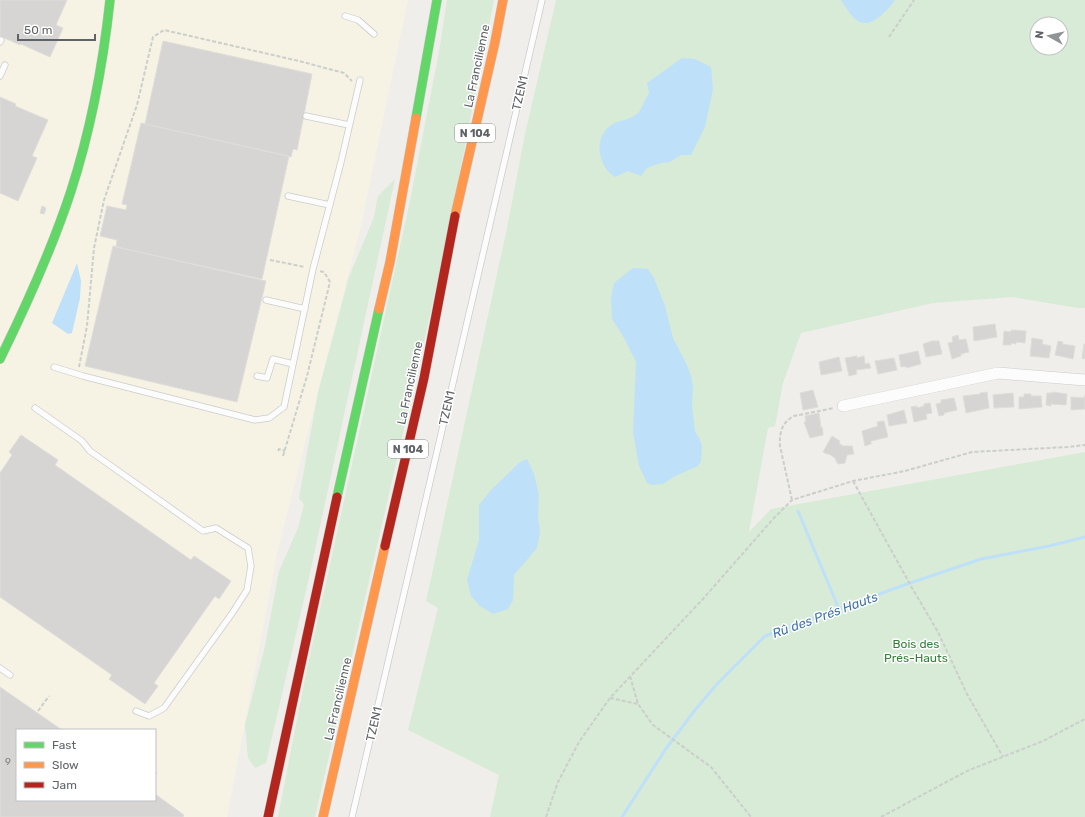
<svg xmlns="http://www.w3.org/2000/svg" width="1085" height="817" font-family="Rubik,sans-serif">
<rect width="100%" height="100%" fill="#efeeea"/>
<!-- commercial -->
<path fill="#f7f3e4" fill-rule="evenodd" d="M0,0H408L361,225L278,549L227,817H0ZM17,730H155V800H17Z"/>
<!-- green -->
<path fill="#d8ebd6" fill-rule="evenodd" d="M447,0H494L441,267L315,817H278L306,673L410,201L439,52Z
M556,0H1085V308H1078L1012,297L933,303L801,333L783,383L775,426L768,428L749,532L771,509L1085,452V817H490L499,775L408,730L438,608L426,601L507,228L525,134ZM1037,24H1061V48H1037Z
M395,179L308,582L266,763L255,768L248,758L245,725L265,646L279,571L298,528L304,505L299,498L318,392L349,277L374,217L378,196Z"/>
<!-- water -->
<path fill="#bfe0f9" d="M841,0H895C887,11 868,33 854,18C849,13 845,6 841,0Z
M682,58L695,59L711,67L713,89L705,127L691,155H681L670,162L661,163L647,168L641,176L628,171L615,177C613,175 609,173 608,171C597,158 596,136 610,126C616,120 630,121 638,113C642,108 645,99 649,93L647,83Z
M77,263L81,281L80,298L72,333L68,334L52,323Z
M633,268L648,269L654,278L665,306L673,338L687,365L691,376L693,386L692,405L694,424L695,431L699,438L702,446L701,461L698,466L675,476L663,484L652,485L647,483L639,466L633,433L636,362L623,336L612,319L611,297L614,283Z
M527,459L534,474L539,495L538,517L540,532L537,548L514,575L513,600L508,609L493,614L480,606L471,596L467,580L479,540V505L491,490L520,462Z"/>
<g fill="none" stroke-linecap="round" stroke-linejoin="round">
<!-- stream -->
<path stroke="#bfe0f9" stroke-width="3" d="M798,511L839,609
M622,817L665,750L695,710L717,684L765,636L904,585L981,559L1049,546L1085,537"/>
</g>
<!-- building -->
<path fill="#d6d5d3" stroke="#deddd9" d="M0,0H67L56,25L63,28L50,57L21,44L20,45L0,36Z
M163,41L312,74L297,150L293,149L291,157L145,124Z
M0,97L16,104L15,106L48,120L32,156L37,158L18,201L0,193Z
M141,123L289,156L262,279L116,247L117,240L100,236L107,206L126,210L127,205L122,204Z
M42,206L46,208L44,214L40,213Z
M113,246L266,281L237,402L85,366Z
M995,324L997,337L974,341L973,327Z
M1011,330L1026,331L1025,343L1016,342V344L1011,343V345H1003L1004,331L1011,332Z
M958,335L959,340L966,339L969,352L961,354V356L952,359L948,343L953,342L952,337Z
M1032,338L1043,340L1042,344L1051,346L1049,358L1030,356Z
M932,341H939L942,354L926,357L923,344Z
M1058,341L1063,342L1062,344L1075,346L1073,359L1055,355Z
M1084,344H1085V359L1082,358Z
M918,351L921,364L906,368V366L901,367L899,355Z
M857,356V358L864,356L865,364L869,363L871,368L856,370L857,374L849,376L845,358Z
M839,357L842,371L821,375L819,362Z
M894,358L897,370L878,374L875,361Z
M813,390L818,407L803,410L800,393Z
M987,392L989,408L966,413L963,396L980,394V393Z
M1052,392L1067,394L1066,405L1051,404V406L1046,405L1047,393H1052Z
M1013,393L1014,407L994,408L993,395Z
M1024,394H1031V396H1041L1042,407L1019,409V397H1024Z
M1084,396H1085V409L1071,410V397L1084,398Z
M954,398L957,410L944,413V415L939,416L936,404L941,403V400Z
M930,403L932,413L926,414L927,419L914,422L911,407L917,406V408L924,406V404Z
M904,410L907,423L889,426L887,415Z
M819,413L821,428L822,427L823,433V435L810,438L804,422H806L805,416Z
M884,421L888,437L871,441V444L865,446L862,431L878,426L877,422Z
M21,435L58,460L55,465L191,560L194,556L231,581L219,599L215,596L154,683L158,686L145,704L109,679L112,675L0,597V473L12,455L9,452Z
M832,436L840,441L839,443L843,446H852L854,454L847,455L845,463L839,464L837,463L835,458L829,454H827L823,452Z
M0,687L62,730H17V800H155V794L184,815L183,817H0Z"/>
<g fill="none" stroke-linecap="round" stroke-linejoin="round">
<defs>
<path id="lane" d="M345,16L358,20L374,34
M0,42L1,40
M0,76L5,65
M306,116L349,125
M288,196L330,205
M266,300L305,309
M54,367L83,376L255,420L269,418L284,407L313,269L341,162L360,80
M257,376L267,378L273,359L293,364
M35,408L82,441L90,451L203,531L216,528L248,548L251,566L247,590L233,612L164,708L149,716L136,711
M0,668L10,675
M352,817L542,0"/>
<path id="street" d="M843,406L998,373L1085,380"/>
<path id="fast" d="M416,118L437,0
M0,359C27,304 52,249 71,191C91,129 103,65 110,0
M337,497L379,309"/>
<path id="slow" d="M455,216L495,42L503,0
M379,309L390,262L416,118
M323,817L385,546"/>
<path id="jam" d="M385,546L424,378L455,216
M268,817L337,497"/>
</defs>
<!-- lane casing -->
<use href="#lane" stroke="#cbcccc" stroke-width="7"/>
<!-- street casing -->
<use href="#street" stroke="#cbcccc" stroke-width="12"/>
<!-- fast casing -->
<use href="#fast" stroke="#cacacb" stroke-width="10"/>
<!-- slow casing -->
<use href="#slow" stroke="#cacacb" stroke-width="10"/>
<!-- jam casing -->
<use href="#jam" stroke="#cacacb" stroke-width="10"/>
<!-- path -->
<path stroke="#cacfcc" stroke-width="2" stroke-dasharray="4 2" stroke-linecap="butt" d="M889,37L914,0
M270,260L305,267
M79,367L87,326L94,248L104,200L137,105L153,37L164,30L299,61L344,73L352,81
M278,451L279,449L285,451
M283,456L307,376L330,282L324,272L319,271
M853,481L912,588L938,632L967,694L1003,757
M792,500L780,446C779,433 782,422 794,416L834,408
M630,676L638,704L653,725L711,767L751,817
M610,698L638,704
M38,711L49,696
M155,774L156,772
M546,817L558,782L579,742L610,698L702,600L774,518L792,500L853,481L905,471L972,452L1068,447L1085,445
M881,817L967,771L1043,741L1085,719"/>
<!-- lane -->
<use href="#lane" stroke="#fdfcfc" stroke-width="5.5"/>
<!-- street -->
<use href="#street" stroke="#fdfcfc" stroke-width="11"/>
<!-- fast -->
<use href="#fast" stroke="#63d668" stroke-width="9"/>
<!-- slow -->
<use href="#slow" stroke="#ff974d" stroke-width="9"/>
<!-- jam -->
<use href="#jam" stroke="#b3261e" stroke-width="9"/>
</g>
<g text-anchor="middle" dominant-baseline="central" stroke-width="3" stroke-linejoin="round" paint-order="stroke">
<!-- number labels -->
<g font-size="10" fill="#7e8184">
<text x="8" y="762">9</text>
</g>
<!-- shield labels -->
<g fill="#fff" stroke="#8f9295" stroke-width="1">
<rect x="455" y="124" width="40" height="18" rx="3"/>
<rect x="388" y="440" width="40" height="18" rx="3"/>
</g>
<g font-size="11" font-weight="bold" fill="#5f6368">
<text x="475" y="133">N 104</text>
<text x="408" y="449">N 104</text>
</g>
<!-- street labels -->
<g font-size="12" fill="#5f6368" stroke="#fff">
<text transform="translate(477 66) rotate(-78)">La Francilienne</text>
<text transform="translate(520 93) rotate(-77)">TZEN1</text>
<text transform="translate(410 383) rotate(-78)">La Francilienne</text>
<text transform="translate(447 408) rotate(-77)">TZEN1</text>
<text transform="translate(338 699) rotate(-77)">La Francilienne</text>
<text transform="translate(374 724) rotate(-77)">TZEN1</text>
</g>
<!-- park labels -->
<g font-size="12" fill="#348238" stroke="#fff">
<text x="916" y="644">Bois des<tspan x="916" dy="14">Prés-Hauts</tspan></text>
</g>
<!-- water labels -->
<g font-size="13" font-style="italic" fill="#4174aa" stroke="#fff">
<text transform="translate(825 615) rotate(-20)">Rû des Prés Hauts</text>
</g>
</g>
<!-- legend -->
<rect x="16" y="729" width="140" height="72" fill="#ffffff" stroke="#bfc1c3"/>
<rect x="24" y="742" width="20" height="6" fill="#63d668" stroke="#bfc1c3"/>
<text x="52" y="749" font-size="12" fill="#5f6368">Fast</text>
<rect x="24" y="762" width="20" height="6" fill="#ff974d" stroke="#bfc1c3"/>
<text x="52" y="769" font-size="12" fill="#5f6368">Slow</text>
<rect x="24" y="782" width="20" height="6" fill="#b3261e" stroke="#bfc1c3"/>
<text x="52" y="789" font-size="12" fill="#5f6368">Jam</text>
<!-- north arrow -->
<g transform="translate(1049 36) rotate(278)"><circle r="19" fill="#ffffff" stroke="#bfc1c3"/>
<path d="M0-3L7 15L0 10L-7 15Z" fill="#919496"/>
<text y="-6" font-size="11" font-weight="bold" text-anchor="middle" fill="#5f6368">N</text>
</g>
<!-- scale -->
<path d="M18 34v6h77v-6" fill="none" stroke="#5f6368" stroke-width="2"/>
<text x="24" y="34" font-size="12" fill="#5f6368" stroke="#ffffff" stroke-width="3" paint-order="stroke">50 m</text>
</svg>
